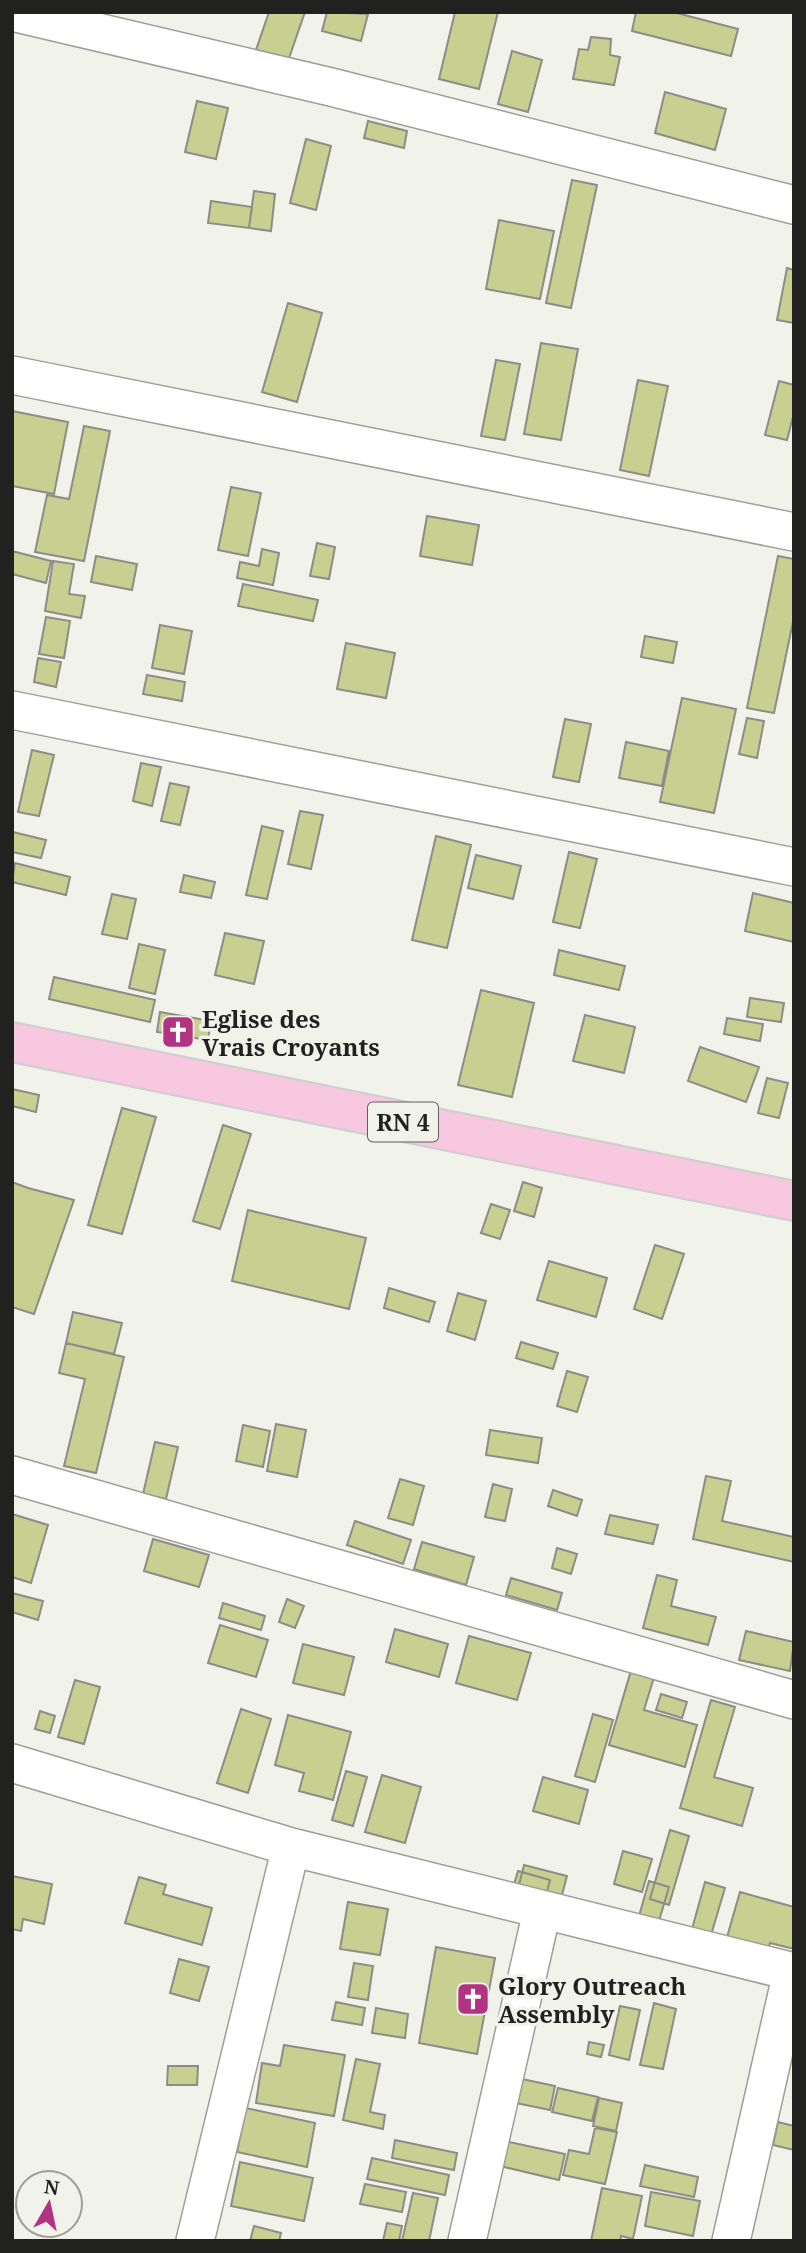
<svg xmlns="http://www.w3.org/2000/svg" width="806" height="2253" font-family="'Noto Serif',serif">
<rect width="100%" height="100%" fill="#f1f2ea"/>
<!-- building -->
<path fill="#c7d091" stroke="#8c8d86" stroke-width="2" d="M269,12H305L288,61L256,50Z
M327,12L368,14L361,41L322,31Z
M455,12H498L479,89L439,79Z
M636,12H673L738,29L731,56L632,31Z
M591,37L611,39L610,55L620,57L614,85L573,79L579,49L588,50Z
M512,51L542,60L528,112L498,104Z
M665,92L726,109L715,150L655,133Z
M197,101L228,108L216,159L185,152Z
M368,121L407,131L404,148L364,138Z
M306,139L331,146L316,210L290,203Z
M572,180L597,185L571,308L546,303Z
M254,191L275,194L271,231L249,228Z
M211,201L252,207L249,228L208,223Z
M499,220L554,231L540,299L486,289Z
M787,268L794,270V323L777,320Z
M288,303L322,313L297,402L262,392Z
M541,343L578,349L561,440L524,434Z
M496,360L520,364L505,440L481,436Z
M638,380L668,386L649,476L620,470Z
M779,381L794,385V413L787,440L765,435Z
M12,411L68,422L54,494L12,486Z
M84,426L110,431L84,561L35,552L47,495L69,499Z
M231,487L261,493L248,556L218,550Z
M427,516L479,525L472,565L420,556Z
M317,543L335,547L329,579L310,576Z
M262,549L279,553L273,585L237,578L240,562L259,566Z
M12,551L51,561L46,583L12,574Z
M96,556L137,564L132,590L91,582Z
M778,556L794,559V617L774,713L747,708Z
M53,561L74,564L69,594L85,596L81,618L45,611Z
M243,584L318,600L313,621L238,606Z
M46,617L70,621L64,658L39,654Z
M160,625L192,631L184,674L152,668Z
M645,636L677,642L673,663L641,657Z
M346,643L395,653L386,698L337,689Z
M38,658L61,662L56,687L34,682Z
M147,675L185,682L182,701L143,694Z
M682,698L736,709L714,813L660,802Z
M747,718L764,721L757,758L739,754Z
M565,719L591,724L579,782L553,777Z
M626,742L669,751L662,786L619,778Z
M32,750L54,755L39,816L18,812Z
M141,763L161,767L152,806L133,801Z
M170,783L189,787L180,825L161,821Z
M300,811L323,815L311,869L288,864Z
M262,826L283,831L267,899L246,895Z
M13,832L46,840L41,858L12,852Z
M436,836L471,845L447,948L412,940Z
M569,852L597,859L580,928L553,922Z
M476,855L521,866L513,899L468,888Z
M15,863L70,877L66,895L12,882Z
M184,875L215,882L211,898L180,892Z
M753,893L794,903V942L745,931Z
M112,894L136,899L127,939L102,934Z
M225,933L264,941L254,984L215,975Z
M139,944L165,950L155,994L129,988Z
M559,950L625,966L619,990L554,975Z
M54,977L155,1000L150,1022L49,999Z
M481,990L534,1003L512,1097L458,1085Z
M750,998L784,1003L781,1022L747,1017Z
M160,1012L211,1021L208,1040L157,1032Z
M585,1015L635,1027L624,1073L573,1061Z
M727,1018L763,1024L760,1041L724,1034Z
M700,1047L759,1067L746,1102L688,1081Z
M767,1078L788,1083L779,1118L758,1113Z
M12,1089L39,1095L36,1112L12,1106Z
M122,1108L156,1117L122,1234L88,1225Z
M223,1125L251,1134L220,1229L193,1221Z
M12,1182L28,1188L74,1200L34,1314L12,1307Z
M523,1182L542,1188L534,1217L514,1211Z
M491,1204L510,1210L500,1239L481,1233Z
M248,1210L366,1238L349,1309L232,1281Z
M655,1245L684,1254L662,1319L634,1309Z
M549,1261L607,1278L596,1317L537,1300Z
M389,1288L435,1302L429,1322L384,1308Z
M458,1293L486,1301L475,1340L447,1331Z
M73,1312L122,1323L114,1354L66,1343Z
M521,1342L558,1353L553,1369L516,1358Z
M66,1343L124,1357L96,1473L64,1466L85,1379L59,1373Z
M567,1371L588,1377L577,1412L557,1406Z
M276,1424L306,1430L297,1477L267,1471Z
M243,1425L270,1431L263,1467L236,1461Z
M490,1430L542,1438L538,1463L486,1455Z
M155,1442L178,1447L166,1499L143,1494Z
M706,1476L731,1481L722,1521L794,1537V1562L693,1539Z
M400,1479L424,1486L413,1525L388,1518Z
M493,1484L512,1489L505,1521L485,1517Z
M553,1490L582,1500L577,1516L548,1506Z
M12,1514L48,1525L31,1583L12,1577Z
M610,1515L658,1525L653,1544L605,1534Z
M355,1521L411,1540L403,1564L347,1545Z
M153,1539L209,1555L199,1587L144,1571Z
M422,1542L474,1557L466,1585L414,1569Z
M557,1548L577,1554L571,1574L552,1568Z
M657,1575L677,1580L671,1606L716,1617L708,1645L643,1628Z
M511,1578L562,1593L557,1610L506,1595Z
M12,1593L43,1601L38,1620L12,1612Z
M287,1599L304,1606L295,1628L279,1622Z
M223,1603L265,1616L261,1630L219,1618Z
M220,1625L268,1640L256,1677L208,1663Z
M395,1629L448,1644L439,1677L386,1662Z
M746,1631L794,1642L790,1671L739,1660Z
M469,1636L531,1653L517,1700L456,1683Z
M303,1644L354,1657L344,1695L293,1683Z
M632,1667L655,1674L644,1710L697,1725L685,1767L609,1745Z
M75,1680L100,1687L84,1744L58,1737Z
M661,1694L687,1702L682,1718L656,1710Z
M711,1700L735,1707L714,1777L753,1788L742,1826L680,1808Z
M241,1709L271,1719L248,1793L217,1783Z
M40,1711L55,1716L50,1733L35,1729Z
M593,1714L613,1720L595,1782L575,1776Z
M288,1715L351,1732L333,1800L299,1791L304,1773L275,1765Z
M346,1771L367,1777L353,1826L332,1820Z
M382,1775L421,1787L405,1843L365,1832Z
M543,1777L588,1790L579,1824L533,1811Z
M670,1830L689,1836L669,1905L650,1899Z
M623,1851L652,1859L642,1892L614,1884Z
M524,1865L567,1876L562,1895L519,1885Z
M518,1871L550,1880L543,1907L510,1898Z
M12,1876L52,1884L44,1924L23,1919L21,1931L12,1929Z
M139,1877L166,1885L163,1894L212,1908L202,1945L125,1923Z
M649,1881L669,1887L659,1921L639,1916Z
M705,1882L725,1888L711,1935L692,1929Z
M740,1892L794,1907V1949L770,1943L764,1963L723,1951Z
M348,1902L388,1909L380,1955L340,1949Z
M436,1947L495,1958L477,2054L419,2043Z
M179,1959L209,1967L199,2001L170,1993Z
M354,1963L373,1966L368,2000L348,1997Z
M336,2002L365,2008L362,2025L332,2020Z
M654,2003L676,2009L663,2069L640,2065Z
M620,2006L640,2010L629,2060L609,2055Z
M376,2008L408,2014L405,2038L372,2033Z
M589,2042L604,2045L601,2057L587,2054Z
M284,2045L345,2055L334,2116L256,2103L262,2063L280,2066Z
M356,2059L380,2064L370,2112L385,2115L383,2129L343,2120Z
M168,2066H198L197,2085H167Z
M522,2079L555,2086L550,2110L516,2103Z
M558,2088L598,2097L592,2121L552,2112Z
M599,2098L622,2103L616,2131L593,2126Z
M246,2108L315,2123L307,2167L237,2152Z
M778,2122L794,2126V2150L773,2145Z
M595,2128L617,2132L605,2184L563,2175L569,2150L589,2154Z
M395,2140L457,2153L454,2170L392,2158Z
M505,2141L565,2154L559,2180L500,2166Z
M372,2158L449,2175L445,2195L367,2179Z
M240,2162L313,2178L304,2221L231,2206Z
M645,2165L698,2177L694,2197L640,2186Z
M365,2184L406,2192L402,2212L360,2204Z
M602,2188L642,2196L633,2239L621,2236L620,2241H591Z
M651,2192L700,2201L693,2236L645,2226Z
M413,2193L438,2198L429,2241H402Z
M387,2223L402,2226L399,2241H383Z
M254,2226L281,2233L279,2241H250Z"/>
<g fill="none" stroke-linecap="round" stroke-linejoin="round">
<defs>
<path id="street" d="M12,12L331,87L794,205
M12,375L794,532
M12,710L794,867
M12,1475L794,1700
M12,1763L291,1847L794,1972
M195,2241L291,1847
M467,2241L542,1911
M731,2241L792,1972"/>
<path id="primary" d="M12,1042L794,1201"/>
</defs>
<!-- street casing -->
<use href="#street" stroke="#9e9f98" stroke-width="40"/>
<!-- primary casing -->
<use href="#primary" stroke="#cecece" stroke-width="42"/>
<!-- street -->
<use href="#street" stroke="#fff" stroke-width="37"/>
<!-- primary -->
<use href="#primary" stroke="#f7c8e0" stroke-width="38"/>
</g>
<!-- icons -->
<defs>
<symbol id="church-square" viewBox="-11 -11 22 22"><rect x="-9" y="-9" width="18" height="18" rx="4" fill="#b23381" stroke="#f1f2ea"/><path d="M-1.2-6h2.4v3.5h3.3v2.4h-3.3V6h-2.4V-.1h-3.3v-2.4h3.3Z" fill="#fff"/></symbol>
</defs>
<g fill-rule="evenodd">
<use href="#church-square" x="159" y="1013" width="38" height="38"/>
<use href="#church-square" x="454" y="1980" width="38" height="38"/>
</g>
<g text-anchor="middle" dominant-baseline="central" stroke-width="7" stroke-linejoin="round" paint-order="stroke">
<!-- shield labels -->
<rect fill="#f1f2ea" stroke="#5f605c" stroke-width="2" x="368" y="1102.5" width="70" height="39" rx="5"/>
<g font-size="23" font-weight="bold" fill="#21211f">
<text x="403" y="1122">RN 4</text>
</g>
<!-- poi labels -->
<g font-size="24" font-weight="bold" fill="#21211f" stroke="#f1f2ea" text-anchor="start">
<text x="202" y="1018">Eglise des<tspan x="202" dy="28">Vrais Croyants</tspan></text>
<text x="498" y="1985">Glory Outreach<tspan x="498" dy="28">Assembly</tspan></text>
</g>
</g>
<!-- border -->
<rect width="806" height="2253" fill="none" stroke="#21211f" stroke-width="28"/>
<!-- north arrow -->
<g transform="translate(49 2204) rotate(9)"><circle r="33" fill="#f1f2ea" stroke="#9e9e99" stroke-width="2"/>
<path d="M0-5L12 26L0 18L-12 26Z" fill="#b23381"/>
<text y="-10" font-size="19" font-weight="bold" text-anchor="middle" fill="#21211f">N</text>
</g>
</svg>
